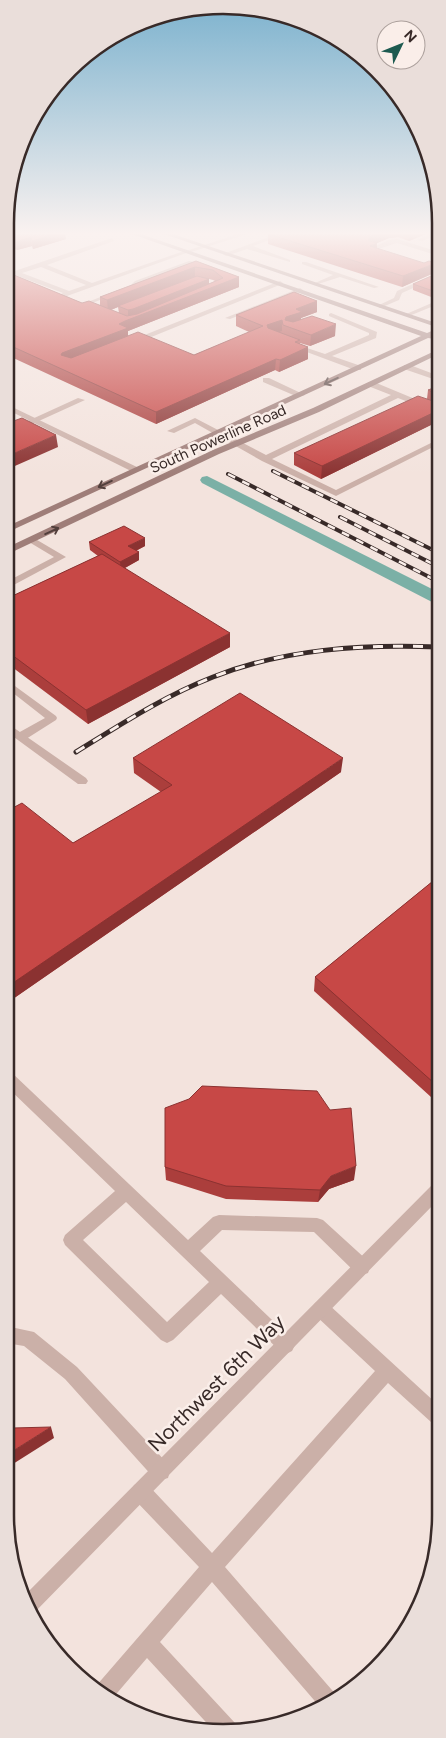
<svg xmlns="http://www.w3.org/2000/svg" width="446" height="1738" font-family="Figtree,sans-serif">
<rect width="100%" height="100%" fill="#f3e3dd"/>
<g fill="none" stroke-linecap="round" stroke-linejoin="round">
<!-- canal -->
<path fill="#7bb0a6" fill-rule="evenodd" d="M207,476L438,592V603L432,602L202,483L200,480L202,477Z"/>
<!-- lane -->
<path fill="#cbb0a8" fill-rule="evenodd" d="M280,233H288L253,246L290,260V262L247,249L226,256L223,254Z
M432,233L439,234L422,241L417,240Z
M112,238L114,241L47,265L92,283L184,251L189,252L67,296L76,301V303L74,304L59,297V295L63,293L15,275L9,277V273ZM41,267L86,285L69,291L22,273Z
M397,239L439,252V256L397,243L372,251L369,249L389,240Z
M189,261L194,262L85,306L80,305L131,285L135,281Z
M302,262H306L379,287L374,288L340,277L315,285V283L333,275L302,264Z
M429,277L432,279L431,280L402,293L399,300L380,308L377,306L394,298L397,291Z
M300,288L303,290L302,291L230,319L225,318Z
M434,302H439V306L436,305L409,316L404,315Z
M331,313L377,332L376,338L332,356L361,366V370H355L288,345L292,343L325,354L369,335V333L329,316V314Z
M404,365H410L439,376V381L404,369Z
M263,378H269L305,395L298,397L263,382Z
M368,382H374L439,409V414L398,398L272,459L336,490L439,439V444L336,496L262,461L195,423L174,433L167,431L195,418L266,455L391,395L368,386Z
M78,398L85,400L8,435V430Z
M32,537L66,557L8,588V581L54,557L29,542V538Z
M8,681L56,716L57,718L56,720L26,739H18L16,736L18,733L45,718L8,689Z
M6,1070L11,1072L188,1240L213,1217L219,1215L317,1218L323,1220L368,1261L370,1267L368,1273L362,1275L356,1273L314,1232L222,1230L200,1251L292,1339L295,1345L292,1351L286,1354L280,1351L221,1294L173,1340L167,1343L161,1340L65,1245L63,1240L65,1235L115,1191L6,1086ZM126,1202L209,1282L167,1322L83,1240Z
M321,1301L327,1303L437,1404V1425L431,1422L388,1383L225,1567L338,1697L320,1707L212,1582L160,1642L235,1723L238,1729L215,1732L147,1658L112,1699L96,1686L199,1567L134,1499L132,1492L134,1485L141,1483L148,1485L212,1553L375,1371L315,1315L313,1309L315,1303Z
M6,1326L34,1332L77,1367L168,1464L170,1471L168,1478L161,1480L154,1478L65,1379L24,1346L6,1343Z"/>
<!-- street -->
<path fill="#cbb0a8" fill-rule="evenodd" d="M241,233H250L188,253L183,252Z
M280,281L283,283L282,284L134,344L127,342Z
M8,405L139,468L140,470L133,472L8,410Z
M7,723L86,778L88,781L86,784H78L7,732Z
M437,1184V1201L32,1615L22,1598L431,1186Z"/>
<!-- secondary -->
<path fill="#9f7e79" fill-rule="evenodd" d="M129,233H138L427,333L439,328L161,233H170L439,324V333L434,335L435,339L428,338L8,532V526L421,336Z
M439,349V354L319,412L219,454L8,554V547L213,450L313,408Z"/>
<defs>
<path id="rail-far1" d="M273,471L439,553
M228,474L439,582
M340,517L439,567"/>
<path id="rail" d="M76,752C120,725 164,696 213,677C284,649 362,644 438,647"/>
</defs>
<!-- rail-far1 casing -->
<use href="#rail-far1" stroke="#382a28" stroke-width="4"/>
<!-- rail casing -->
<use href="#rail" stroke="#382a28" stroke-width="5"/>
<!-- rail-far1 -->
<use href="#rail-far1" stroke="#faeee9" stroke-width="2.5" stroke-dasharray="8" stroke-linecap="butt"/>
<!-- rail -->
<use href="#rail" stroke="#faeee9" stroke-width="3" stroke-dasharray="10" stroke-linecap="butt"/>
</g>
<!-- wall -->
<path fill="#ab3e3c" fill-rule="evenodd" d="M9,233L66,239L33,249L32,246L17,250L9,247Z
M270,233H428L409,241L398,237L389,238L377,243V248L434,273L402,287L268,244V234Z
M196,261L239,277V287L128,331V336L194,355L249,332L236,326V315L317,301V312L301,318V319L335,336L310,346L300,343V344L308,347V359L279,372L275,370L156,424L9,356V273L82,303L100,305V297ZM209,279L213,280L215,281L209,284ZM118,307L119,313L111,310Z
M436,267H439V300L413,290V284L436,274Z
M439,386V421L321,479L294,465V453L427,399L428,390Z
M89,542L145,546L136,551L139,552V560L125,568L230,647L88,724L8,664V598L98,556L90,550Z
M133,758L341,772L7,1003V811L73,843L161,792L134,773Z
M438,877V1091L431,1097L314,991L315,977Z
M165,1167L354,1180L329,1189L318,1202L226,1199L166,1180Z"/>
<!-- shaded-wall -->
<path fill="#8b3231" d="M57,233H65L66,239L33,249L32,241Z
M379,233H398V237L389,238L377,243L376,253L370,256L369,237Z
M410,233H428L409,241Z
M31,237L32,246L17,250L16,242Z
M436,263L434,273L402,287L403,276Z
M195,267V277L118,306V307L108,311L107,300Z
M239,277V287L128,331V339L63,364L61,355L62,353L128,319V310L209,279V288Z
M317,301V312L301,318V323L288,327L285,320L286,317L296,309Z
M282,320V331L266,336L267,325Z
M336,324L335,336L310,346L311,335Z
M308,347V359L279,372L280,360Z
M276,359L275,370L156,424V412Z
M439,410V421L321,479L322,466Z
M12,413L14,425L8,429V415Z
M56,435L58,447L8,469V456Z
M145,538V546L129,554L128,546Z
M139,552V560L121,570L120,562Z
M230,633V647L88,724L86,710Z
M7,752L10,766L7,768Z
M343,758L341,772L7,1003V987Z
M438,1080V1091L431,1097L434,1083Z
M356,1166L354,1180L329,1189L318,1202L320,1190L331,1176Z
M51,1427L54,1438L5,1469V1456Z"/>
<!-- building -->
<path fill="#c74846" stroke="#8b3231" d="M9,233H57L32,241L31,237L16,242L9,239Z
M270,233H379L369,237V241L377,243L370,246L424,263L429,261L436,263L403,276L268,234Z
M196,261L239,277L125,321L119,324L128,328L62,353L61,355L71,358L138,332L194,355L263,326L236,315L294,292L317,301L296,309L302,312L286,317L285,320L293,322L312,316L336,324L311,335L283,325L282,320L267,325L268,328L300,340L295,342L308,347L280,360L276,359L156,412L9,345V273L82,303L89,301L127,316L137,314L223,278L213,270L195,267L107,300L100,297Z
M439,271V293L413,284L438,273Z
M197,276L209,279L133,309L128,310L118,306Z
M439,386V395L428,390Z
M418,396L439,403V410L322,466L294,453Z
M8,411L12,413L8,415Z
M22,418L56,435L8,456V423Z
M124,526L145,538L128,546L139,552L120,562L89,542Z
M102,554L230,633L86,710L8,652V598Z
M240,693L343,758L7,987V811L22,803L73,843L172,785L133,758Z
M438,877V1080L434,1083L315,977Z
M202,1086L317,1091L330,1110L351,1108L356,1166L331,1176L320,1190L226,1186L165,1167V1108L189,1099Z
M5,1418L13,1428L51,1427L5,1456Z"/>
<!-- one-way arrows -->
<defs><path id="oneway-shaft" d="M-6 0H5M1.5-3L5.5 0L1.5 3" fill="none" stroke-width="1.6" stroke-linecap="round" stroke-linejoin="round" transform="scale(1.25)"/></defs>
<g stroke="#523f3c">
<use href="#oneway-shaft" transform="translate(331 381) rotate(155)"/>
<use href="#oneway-shaft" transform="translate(105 484) rotate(155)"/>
<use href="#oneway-shaft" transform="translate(52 531) rotate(-25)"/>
</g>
<!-- sky -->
<linearGradient id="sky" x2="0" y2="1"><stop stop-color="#7cb2ce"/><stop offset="0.49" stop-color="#faf2f0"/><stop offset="1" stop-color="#faf2f0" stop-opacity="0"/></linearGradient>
<rect width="446" height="476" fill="url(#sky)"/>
<g text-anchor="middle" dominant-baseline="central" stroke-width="5" stroke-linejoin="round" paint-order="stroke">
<!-- far-street labels -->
<g font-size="15" fill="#382a28" stroke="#faeee9">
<text transform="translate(218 439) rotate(-24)">South Powerline Road</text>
</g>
<!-- near-street labels -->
<g font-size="21" fill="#382a28" stroke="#faeee9">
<text transform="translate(216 1383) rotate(-45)">Northwest 6th Way</text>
</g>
</g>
<!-- crop -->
<path d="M0 0H446V1738H0ZM223 14H223A209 209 0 0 1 432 223V1515A209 209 0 0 1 223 1724H223A209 209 0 0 1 14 1515V223A209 209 0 0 1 223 14Z" fill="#eadeda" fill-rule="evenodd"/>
<path fill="none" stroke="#382a28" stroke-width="2.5" d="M223 14H223A209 209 0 0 1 432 223V1515A209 209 0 0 1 223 1724H223A209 209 0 0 1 14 1515V223A209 209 0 0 1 223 14Z"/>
<!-- north arrow -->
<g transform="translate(401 45) rotate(47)"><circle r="24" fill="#faeee9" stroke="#aca09c"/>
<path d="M0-4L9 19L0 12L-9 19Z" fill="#1d5a50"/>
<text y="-8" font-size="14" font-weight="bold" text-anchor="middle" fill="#382a28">N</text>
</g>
</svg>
